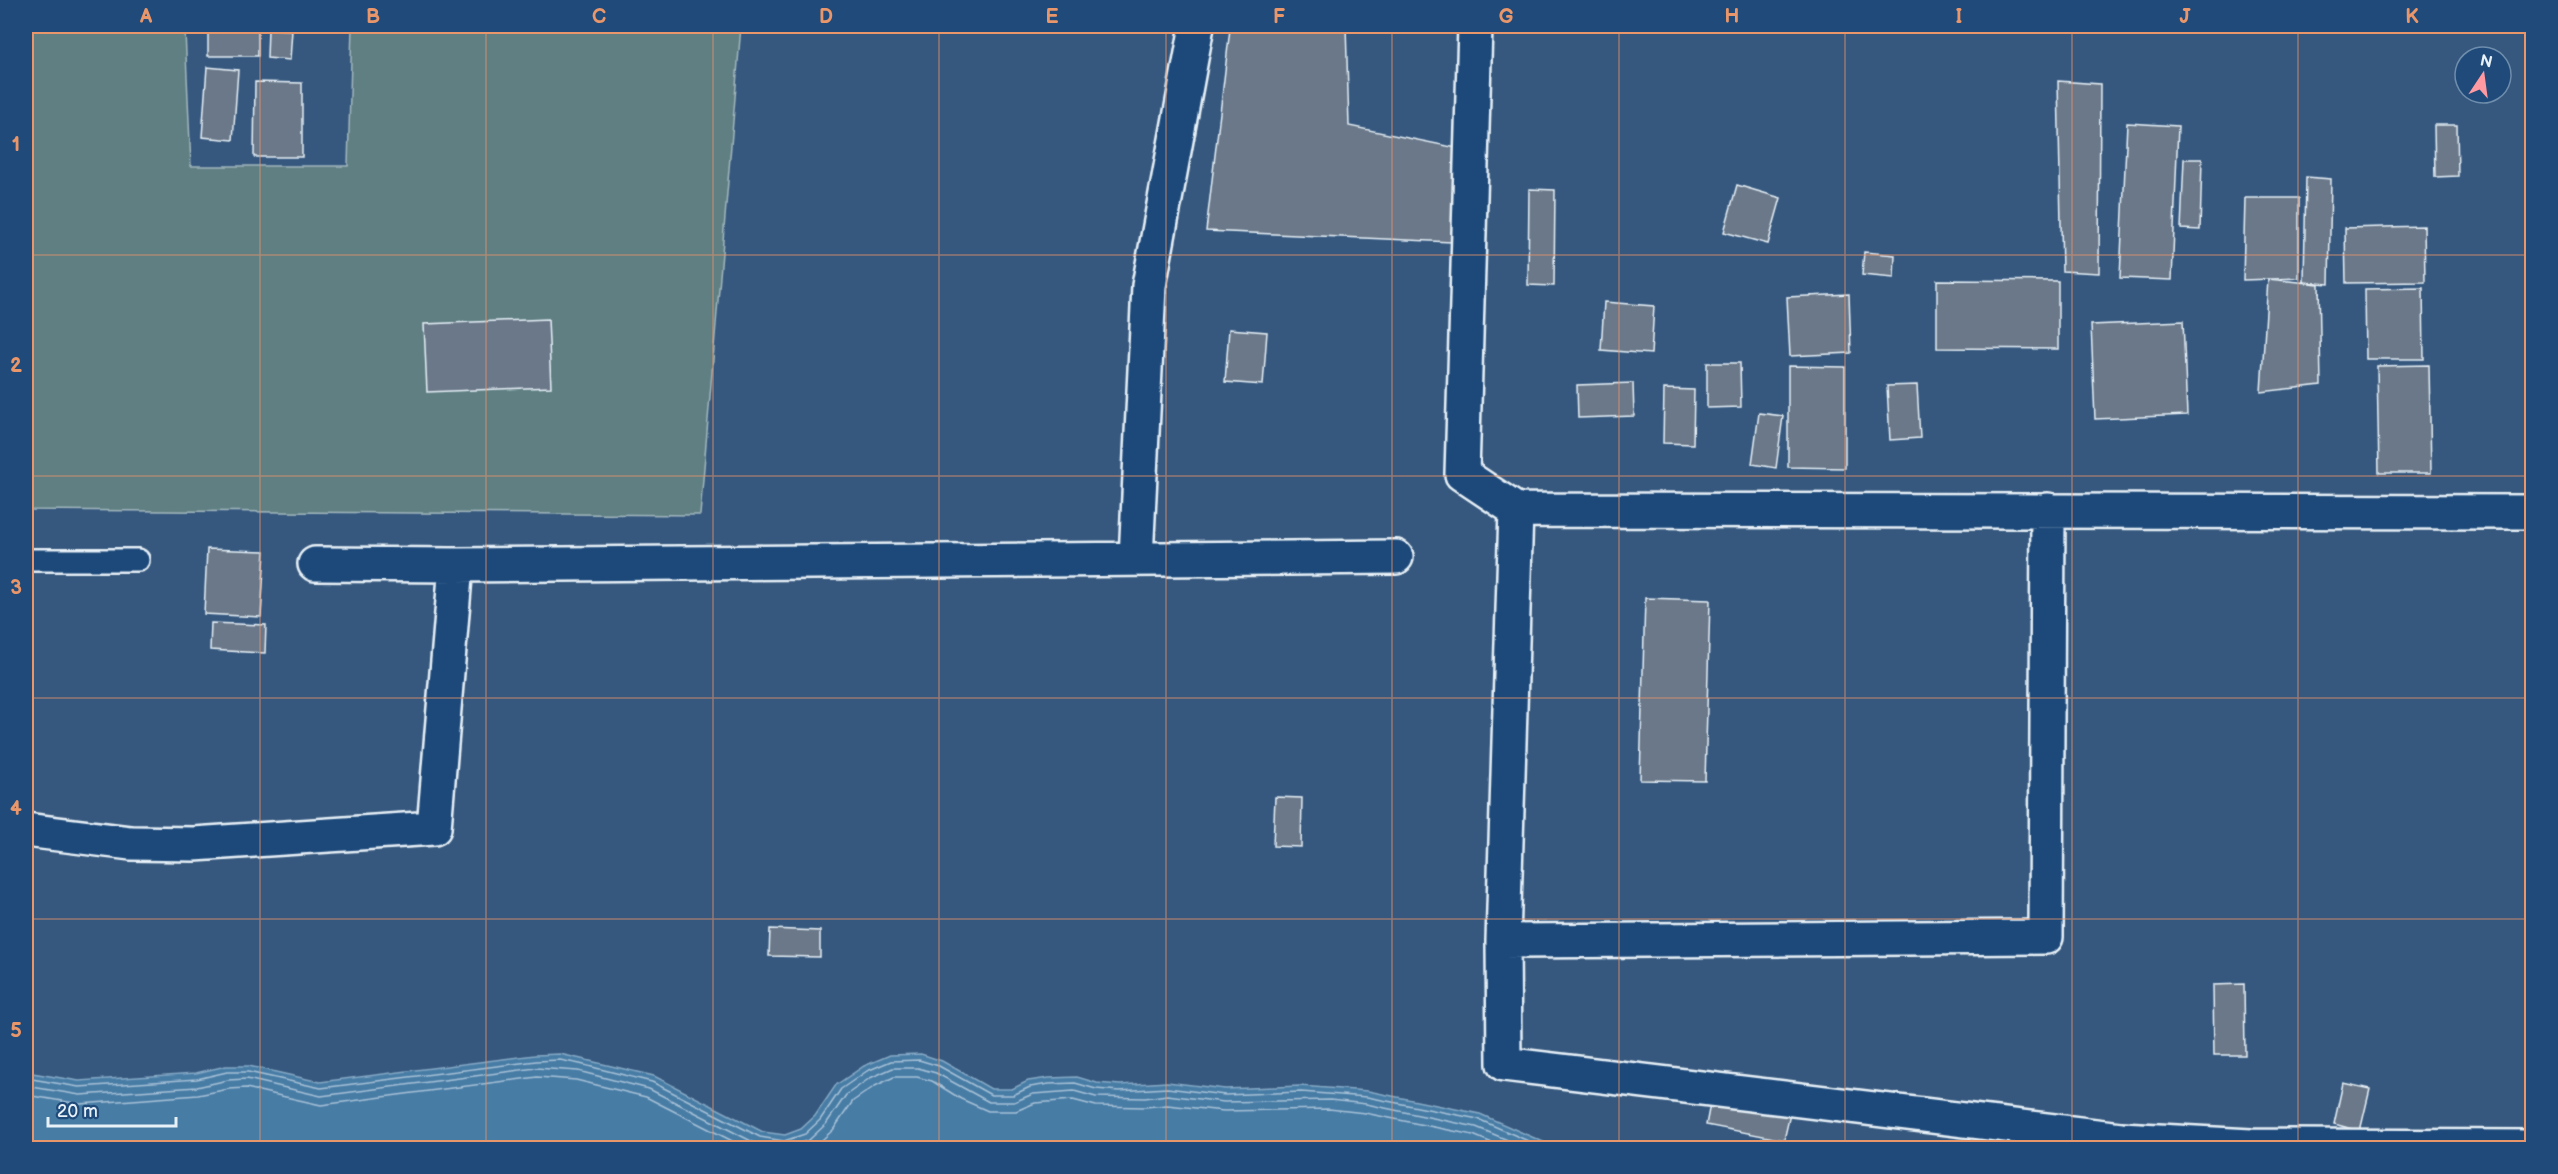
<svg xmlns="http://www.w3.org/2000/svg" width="2558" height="1174" font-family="'Balsamiq Sans',sans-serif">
<rect width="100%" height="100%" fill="#36587e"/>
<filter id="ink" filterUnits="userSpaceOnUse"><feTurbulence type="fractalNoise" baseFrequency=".0167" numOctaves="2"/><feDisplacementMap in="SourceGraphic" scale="12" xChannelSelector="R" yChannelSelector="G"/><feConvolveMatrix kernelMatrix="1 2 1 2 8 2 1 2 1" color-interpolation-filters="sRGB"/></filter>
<g filter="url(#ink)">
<!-- green -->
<path fill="#5f7f83" stroke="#a4b8be" stroke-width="1.5" d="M352,26H741L700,515L26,510V28L185,32L191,166H348Z"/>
<!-- water -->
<path fill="#477ba5" stroke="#87aac6" stroke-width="1.5" d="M560,1054L654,1076L763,1132L785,1135L801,1129L815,1116L836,1085L864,1066L890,1055L921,1054L942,1061L991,1089H1012L1028,1081L1049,1078L1077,1077L1097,1083L1120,1085L1167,1082L1225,1089L1300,1086L1368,1091L1480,1114L1557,1148H26V1072L79,1081L196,1073L226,1066H249L320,1082L535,1055Z"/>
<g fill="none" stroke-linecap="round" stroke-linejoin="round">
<!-- shore -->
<path stroke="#a8c2d7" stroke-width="1.5" d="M26,1078L79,1087L197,1079L227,1072H248L321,1088L536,1061L560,1060L580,1064L652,1082L760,1137L784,1141L805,1134L820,1120L841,1089L867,1071L891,1061L919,1060L939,1066L991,1095H1013L1030,1087L1049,1084L1075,1083L1096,1089L1119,1091L1167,1088L1225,1095L1301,1092L1367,1097L1478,1119L1544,1148
M26,1086L80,1095L197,1087L228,1080L247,1079L321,1096L536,1068L578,1071L649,1089L757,1144L784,1148L809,1140L826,1124L846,1095L870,1078L893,1068H918L936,1073L989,1102H1014L1033,1094L1074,1091L1096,1097L1145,1098L1167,1095L1224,1102L1330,1100L1366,1104L1476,1127L1527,1148
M26,1095L80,1104L198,1095L229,1089L246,1088L321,1105L537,1077L576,1080L646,1097L746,1148
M813,1148L833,1130L853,1101L875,1086L894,1077H917L932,1081L961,1099L988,1111H1016L1035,1103L1073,1100L1096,1106L1145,1107L1167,1105L1224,1111L1329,1109L1365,1113L1473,1135L1504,1148"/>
</g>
<!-- building -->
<path fill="#6a7889" stroke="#e8f1f8" stroke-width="1.5" d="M1346,26L1349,126L1457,148L1452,242L1206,231L1230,29Z
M208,28L258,29V56H208Z
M268,29L292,30L290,60L267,58Z
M207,67L238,70L233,140L202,137Z
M2058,81L2100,84L2099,273L2062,271Z
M255,82L302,83V157H254Z
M2127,123L2178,126L2172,280L2120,278Z
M2434,125H2457L2458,176L2435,177Z
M2184,159H2202L2200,230L2181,229Z
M2306,177L2331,179L2329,284L2304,282Z
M1737,185L1781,198L1768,244L1724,232Z
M1529,189L1555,190L1554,286L1528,285Z
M2245,198H2299V278L2243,280Z
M2424,226L2425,282L2346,283L2345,228Z
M1864,252L1895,255L1894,278L1862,275Z
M2268,279L2319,284L2321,385L2261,392Z
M1937,280L2058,281V349L1937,348Z
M2423,288L2424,359H2366L2365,289Z
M1849,294L1851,353L1790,356L1787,297Z
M1604,302L1654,306L1651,354L1601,350Z
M548,319L551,387L427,392L424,324Z
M2183,321L2187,415L2095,419L2091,325Z
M1229,329L1267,332L1263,385L1225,382Z
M1707,363H1740L1741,407L1707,408Z
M2429,365L2431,473H2379L2377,366Z
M1788,366L1845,367V468L1788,467Z
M1633,383L1634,416L1578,418L1577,385Z
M1917,385L1920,438L1890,440L1887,386Z
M1664,389L1694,390L1693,444L1663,443Z
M1759,413L1783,416L1776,468L1752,464Z
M207,549L265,551L261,617L204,614Z
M1645,598L1710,600L1705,781L1640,780Z
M211,623L266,625L265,653L210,650Z
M1275,797L1302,798L1301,847L1273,846Z
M770,929L820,931V957L769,956Z
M2244,984L2245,1055H2214L2213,985Z
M2343,1083L2370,1089L2360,1131L2334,1124Z
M1711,1099L1790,1114L1784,1140L1706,1125Z"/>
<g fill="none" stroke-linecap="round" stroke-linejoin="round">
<defs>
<path id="lane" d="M26,560H138"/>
<path id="street" d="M1475,26L1462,474L1516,510L2532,512
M1516,510L1503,941L1504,1064L2121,1139L2251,1146L2532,1147
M1136,559L1149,286L1197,26
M315,564L456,565L1396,557
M26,830L131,843L194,844L434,828L456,565
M1503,941L2046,937L2048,510"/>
</defs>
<!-- lane casing -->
<use href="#lane" stroke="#e8f1f8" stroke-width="26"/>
<!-- street casing -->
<use href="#street" stroke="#e8f1f8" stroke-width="38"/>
<!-- lane -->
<use href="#lane" stroke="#1f4a7a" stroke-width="21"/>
<!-- street -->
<use href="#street" stroke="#1f4a7a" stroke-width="33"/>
</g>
</g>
<!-- grid -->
<path fill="none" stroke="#e8966a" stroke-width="1.5" stroke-opacity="0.55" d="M260,26V1148M486,26V1148M713,26V1148M939,26V1148M1166,26V1148M1392,26V1148M1619,26V1148M1845,26V1148M2072,26V1148M2298,26V1148M26,255H2532M26,476H2532M26,698H2532M26,919H2532"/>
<!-- margin -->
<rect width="2558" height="1174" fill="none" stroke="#1f4a7a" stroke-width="66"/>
<!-- north arrow -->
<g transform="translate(2483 75) rotate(13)"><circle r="28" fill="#1f4a7a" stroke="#6f8dac" stroke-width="1.5"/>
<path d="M0-4.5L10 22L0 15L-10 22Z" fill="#ff9aa2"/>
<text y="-9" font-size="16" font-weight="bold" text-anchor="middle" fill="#e8f1f8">N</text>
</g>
<!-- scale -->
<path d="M48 1117v9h128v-9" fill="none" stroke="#e8f1f8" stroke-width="3"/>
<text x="57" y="1117" font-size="18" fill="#e8f1f8" stroke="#1f4a7a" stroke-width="4.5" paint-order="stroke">20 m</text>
<rect x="33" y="33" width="2492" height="1108" fill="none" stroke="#e8966a" stroke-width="2"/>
<g font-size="20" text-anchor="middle" font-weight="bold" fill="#e8966a">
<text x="146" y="23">A</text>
<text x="373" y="23">B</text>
<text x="599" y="23">C</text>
<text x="826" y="23">D</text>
<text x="1052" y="23">E</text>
<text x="1279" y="23">F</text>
<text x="1506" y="23">G</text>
<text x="1732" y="23">H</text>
<text x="1959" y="23">I</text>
<text x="2185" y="23">J</text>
<text x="2412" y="23">K</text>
<text x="16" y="151">1</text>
<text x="16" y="372">2</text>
<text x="16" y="594">3</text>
<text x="16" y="815">4</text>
<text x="16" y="1037">5</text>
</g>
</svg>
